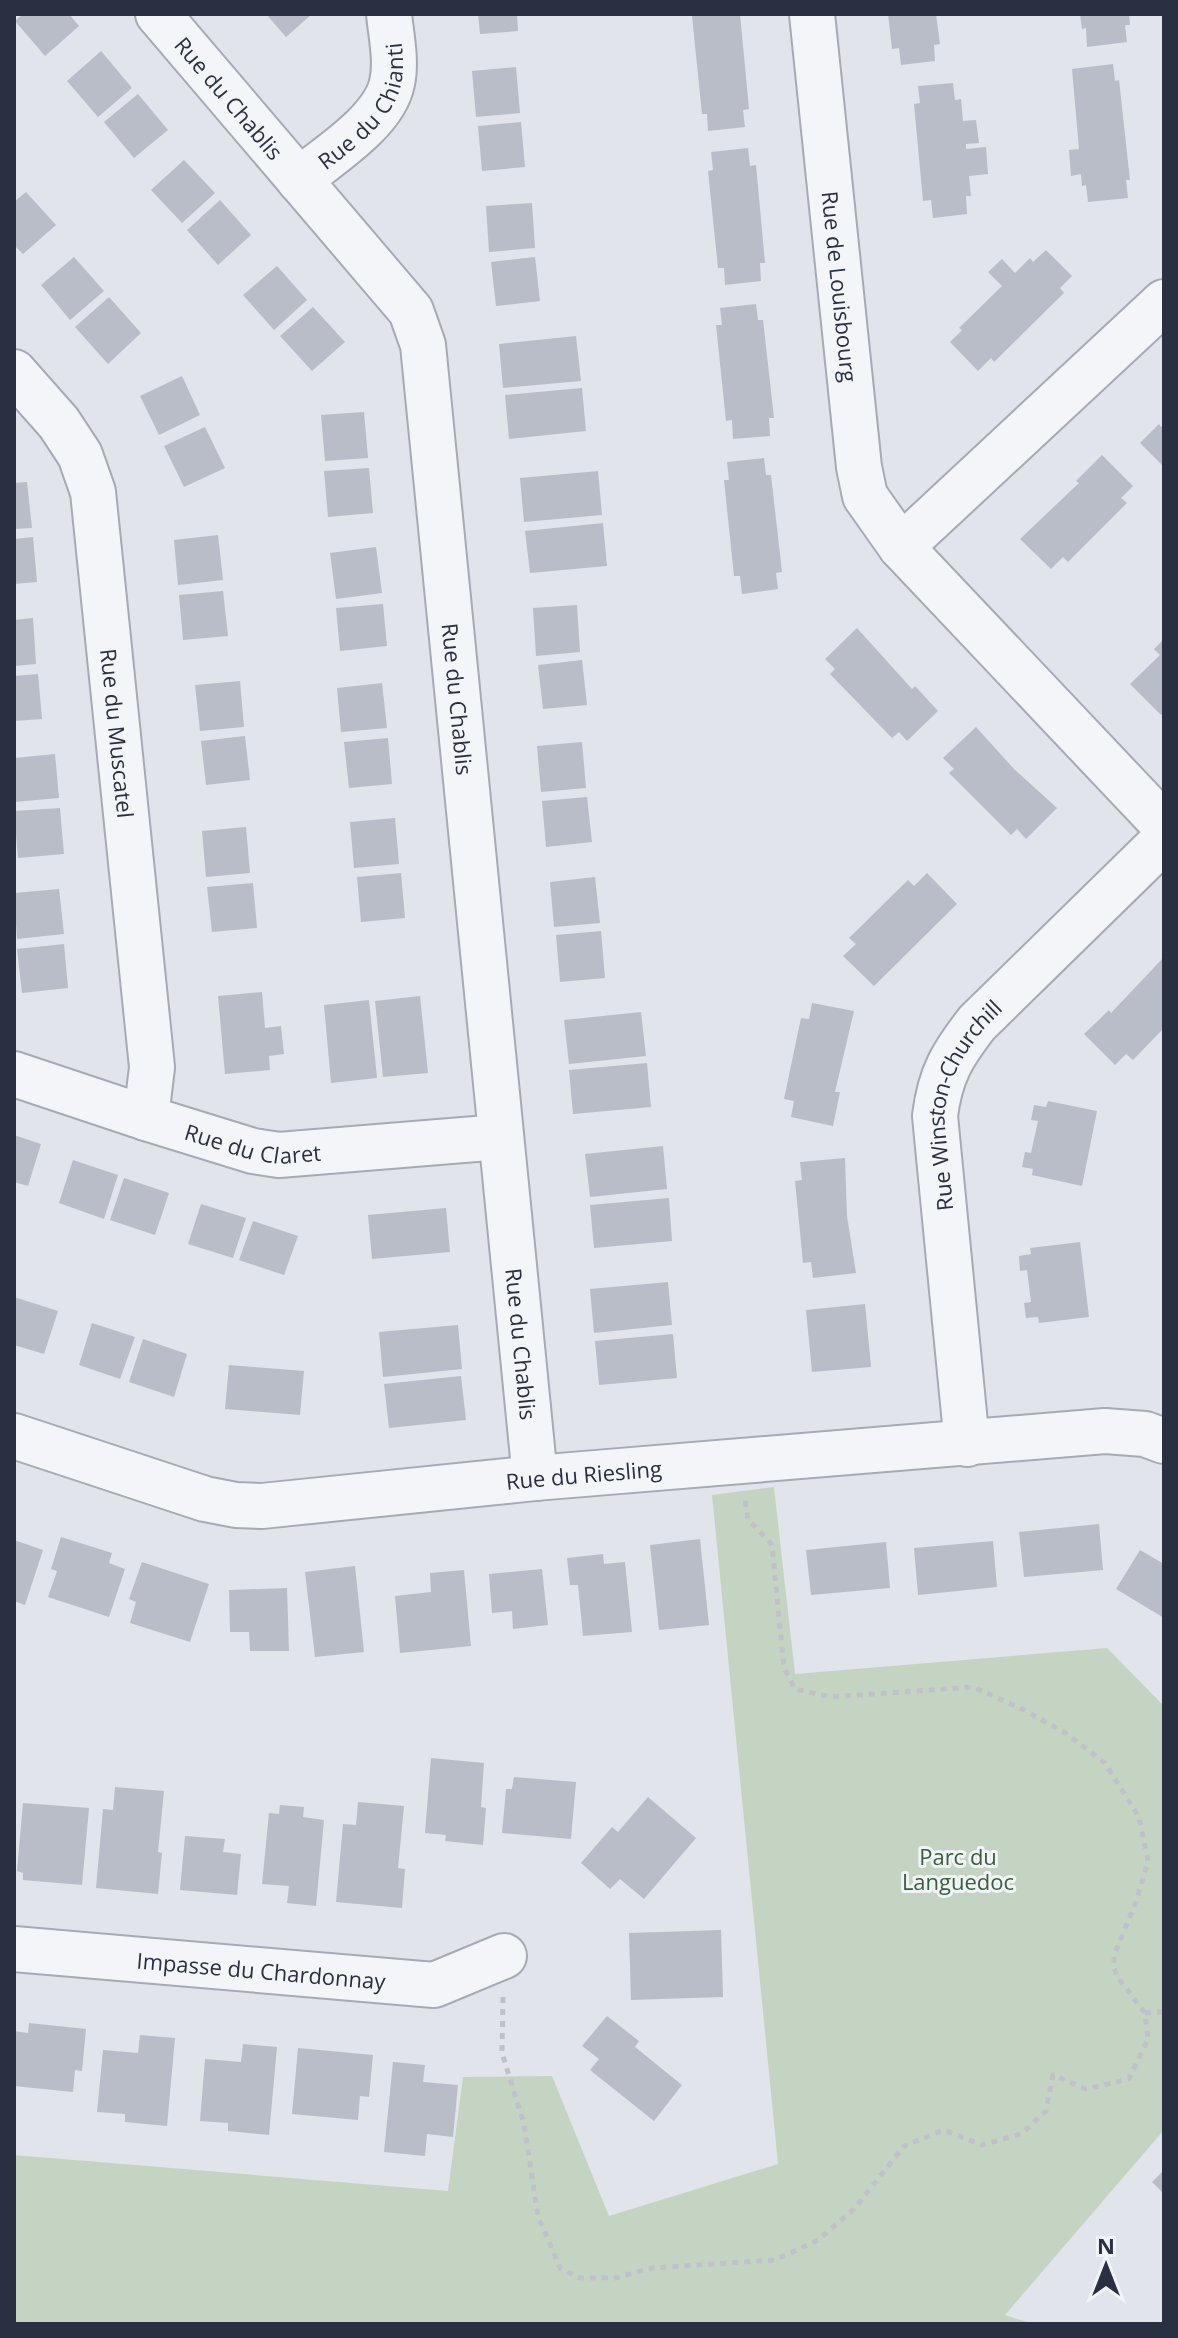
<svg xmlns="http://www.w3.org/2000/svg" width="1178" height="2338" font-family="'Open Sans',sans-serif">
<rect width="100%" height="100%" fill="#e1e4ea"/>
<!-- green -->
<path fill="#c5d4c2" d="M774,1487L795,1674L1107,1648L1164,1706V2130L1005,2315L1033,2324H14V2155L448,2191L463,2077L552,2076L609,2216L778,2164L712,1495Z"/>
<!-- building -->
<path fill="#b8bdc7" d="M23,14H69L79,26L45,56L15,21Z
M266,14H312L286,37Z
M478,14H517L518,31L480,34Z
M696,14H740L749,109L743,110L745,127L708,131L707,114H702L692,16Z
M888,14H936L940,44L934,45L935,61L901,65L899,48L892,49Z
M1080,14H1129L1130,25H1125L1127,42L1087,47L1086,28L1082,29Z
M101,51L132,88L98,117L67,81Z
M1113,64L1115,81L1119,80L1130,180H1126L1128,198L1088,202L1086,185L1082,186L1081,174L1071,176L1069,150L1079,149L1072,69Z
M516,67L520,113L476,117L472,71Z
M953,83L955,100L961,99L963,121L976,120L979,143L966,144V149L986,147L988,174L969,176L971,196H966L967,214L933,218L931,200L923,201L914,104L920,103L918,86Z
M138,94L168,130L134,158L104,122Z
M521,122L525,167L482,171L478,126Z
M748,148L750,166L756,165L765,263H760L761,281L725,285L724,268H718L708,171L713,170L711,152Z
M184,160L215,193L182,223L151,190Z
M26,192L56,225L23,254L14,245V202Z
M220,200L251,235L218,265L187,230Z
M532,203L535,248L489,252L486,206Z
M1046,250L1072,276L1060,288L1064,293L994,362L991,358L978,371L950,342L962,330L959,328L1002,286L988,272L1002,259L1015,273L1030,258L1033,262Z
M74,257L104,291L70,320L41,285Z
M535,257L540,301L496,306L491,262Z
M277,266L307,300L274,330L243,295Z
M109,297L141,333L108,364L75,327Z
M756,304L758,320H763L774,418H769L770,436L733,439L732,420L726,421L716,325H722L720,308Z
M313,307L345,342L312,371L280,336Z
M576,336L581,381L503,388L499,344Z
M182,376L200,415L159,435L140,396Z
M582,388L586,431L509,439L505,395Z
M364,412L368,458L325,461L321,415Z
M1159,424L1161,427L1164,424V467L1140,443Z
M205,427L225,468L184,487L164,446Z
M1102,455L1133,486L1121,498L1127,503L1068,562L1063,557L1051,569L1020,539L1079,483L1076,481Z
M764,458L766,475H771L782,572L776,573L778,589L742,594L740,576H734L724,480H729L727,462Z
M369,468L373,513L328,517L324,471Z
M598,471L602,515L524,522L520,478Z
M27,482L32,528L14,529V483Z
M603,523L607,566L530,573L525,531Z
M218,535L223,580L178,585L174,540Z
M33,537L37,582L14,584V539Z
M376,547L382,593L336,599L330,553Z
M223,591L228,636L183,640L179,595Z
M383,604L387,646L340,651L336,608Z
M577,605L580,652L536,656L533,608Z
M33,618L36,664L14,666V620Z
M857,628L912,689L915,686L938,711L907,741L899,732L892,738L830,674L835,669L825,659Z
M1164,639V711L1161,715L1130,684L1160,655L1154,649Z
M582,660L587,705L543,709L538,665Z
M38,674L42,719L14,721V676Z
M240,681L244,727L200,731L195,685Z
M382,683L387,728L341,732L337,688Z
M976,727L1014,769L1057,808L1026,839L1017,829L1011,835L949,773L954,769L943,758Z
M245,736L250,780L206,785L201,741Z
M388,738L392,784L349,788L344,742Z
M582,742L586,788L541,792L537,746Z
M55,754L59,798L14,802V758Z
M587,797L592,842L546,847L542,801Z
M60,808L64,854L18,858L14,811Z
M395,818L399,864L354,868L350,822Z
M246,827L250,873L206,877L202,831Z
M401,873L405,918L361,922L357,877Z
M927,873L957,904L874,986L843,956L856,944L849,938L908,880L914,886Z
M595,877L600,923L554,927L550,882Z
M253,883L257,928L212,932L207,887Z
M59,889L64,934L17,939L14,893Z
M601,931L605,978L560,982L556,935Z
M64,944L68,988L22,993L17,949Z
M1164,957V1028L1133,1060L1126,1054L1115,1065L1084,1034L1109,1010L1111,1013Z
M262,992L265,1028L281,1026L284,1054L269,1056L270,1070L225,1074L218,996Z
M420,996L428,1073L383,1077L375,1001Z
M369,1000L377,1078L331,1083L324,1005Z
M812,1003L854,1011L835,1092H840L833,1126L791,1117L794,1101L784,1099L801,1018L809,1019Z
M641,1012L646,1056L569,1064L564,1020Z
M647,1063L651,1107L573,1114L569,1070Z
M1048,1101L1097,1111L1082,1186L1032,1175L1033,1169L1022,1167L1025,1152L1031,1153L1038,1121L1031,1120L1034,1105L1046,1107Z
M14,1135L41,1144L28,1186L14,1182Z
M663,1146L667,1189L590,1197L585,1154Z
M845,1158L847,1216L856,1273L813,1278L811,1262L803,1263L795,1181L802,1180L800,1162Z
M73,1160L118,1175L104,1219L59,1203Z
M124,1178L169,1193L155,1235L110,1220Z
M669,1198L672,1241L594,1248L590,1205Z
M201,1204L246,1218L233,1258L188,1244Z
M446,1208L450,1252L372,1259L368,1215Z
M253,1221L298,1236L284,1275L239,1260Z
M1080,1242L1089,1317L1039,1323L1038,1317L1026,1318L1024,1303L1031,1302L1027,1270L1020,1271L1019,1256L1031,1254L1030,1248Z
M668,1282L672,1325L594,1333L590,1289Z
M14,1297L58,1311L44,1354L14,1345Z
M865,1304L871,1367L812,1372L806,1310Z
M92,1323L135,1337L120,1379L79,1365Z
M458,1325L462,1369L383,1377L379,1332Z
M673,1334L677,1378L599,1385L595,1341Z
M143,1339L187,1354L174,1397L129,1382Z
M229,1365L304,1371L300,1415L225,1409Z
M461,1376L466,1420L389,1428L384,1384Z
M1099,1524L1103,1570L1024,1577L1019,1532Z
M61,1537L112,1553L109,1563L125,1569L109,1617L48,1597L57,1571L51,1569Z
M700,1539L709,1625L659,1630L650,1545Z
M14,1540L43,1550L25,1605L14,1601Z
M993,1541L997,1587L918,1595L914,1548Z
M886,1542L890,1588L811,1595L806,1550Z
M1140,1550L1164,1564V1618L1116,1589Z
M603,1554L604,1564L625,1562L632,1632L583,1636L578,1585H570L567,1558Z
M142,1562L209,1584L190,1642L130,1623L136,1602L129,1599Z
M355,1566L364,1652L315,1657L305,1572Z
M542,1569L548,1625L513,1629L512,1611L492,1613L489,1574Z
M464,1570L471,1646L400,1653L395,1596L431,1592L430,1573Z
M287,1588L289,1651H250L249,1632H230L229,1590Z
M431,1758L484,1763L481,1807L486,1808L483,1845L445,1841L446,1835L425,1833Z
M514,1777L576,1782L571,1839L502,1833L506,1789H512Z
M115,1787L164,1791L158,1852L162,1853L158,1894L96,1888L103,1809L113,1810Z
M648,1797L696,1838L644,1899L620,1879L610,1889L581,1863L612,1827L618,1832Z
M358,1802L404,1806L398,1868L405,1869L402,1908L336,1902L343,1824L356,1825Z
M23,1803L89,1808L82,1885L23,1880V1873L17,1871Z
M280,1805L304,1807L303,1817L324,1820L316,1906L287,1903L289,1886L262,1884L269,1813L279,1814Z
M185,1836L225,1839L223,1852L241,1854L237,1895L180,1890Z
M721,1930L723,1997L631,2000L629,1933Z
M607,2016L639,2041L635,2047L682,2085L654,2121L590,2070L599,2059L582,2046Z
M29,2023L86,2029L82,2071L75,2070L73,2092L14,2086V2031L28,2033Z
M140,2035L175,2038L167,2126L125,2122V2114L97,2112L103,2050L138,2053Z
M243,2044L277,2047L269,2135L228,2131V2123L200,2121L205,2059L241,2062Z
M298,2048L373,2055L369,2097L360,2096L358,2120L292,2114Z
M393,2062L425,2065L423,2082L458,2085L453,2137L427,2134L425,2156L384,2152Z
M1164,2170V2194L1152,2182Z"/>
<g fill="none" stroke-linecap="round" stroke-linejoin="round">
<defs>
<g id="minor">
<path id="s1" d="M158,14L411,311L423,345L535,1478"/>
<path id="s2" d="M812,14L859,467L865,496L901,547L1164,825"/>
<path id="s3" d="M299,180C328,156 384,122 392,83C397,61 391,35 389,14"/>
<path id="s4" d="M14,372L59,423L80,455L93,492L152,1067L146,1118"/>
<path d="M901,547L1164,302"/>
<path id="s5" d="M14,1074L146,1118L253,1151L279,1155L500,1137"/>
<path id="s6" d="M14,1436L205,1499L236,1505L262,1506L535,1478L1105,1431L1145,1434L1164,1441"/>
<path id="s7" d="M967,1444L935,1116C940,1075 952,1055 977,1023L1164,840"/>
<path id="s8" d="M14,1949L434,1985L504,1956"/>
</g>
</defs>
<!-- minor casing -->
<use href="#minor" stroke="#a6aab4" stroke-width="48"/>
<!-- path -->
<path stroke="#bfc2c9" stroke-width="5" stroke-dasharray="6 6" stroke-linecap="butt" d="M503,1997L502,2053L524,2124L538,2216L560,2268L580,2278H615L652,2268L775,2260L818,2240L854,2209L904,2146L944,2130L982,2145L1021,2134L1046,2111L1053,2075L1086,2089L1129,2079L1148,2039L1145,2013L1118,1978L1114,1968V1955L1136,1902L1148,1861L1139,1817L1105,1763L1064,1732L1022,1709L973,1687L831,1697L795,1689L784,1668L772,1545L748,1519L745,1499
M1145,2013L1164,2012"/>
<!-- minor -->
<use href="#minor" stroke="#f4f5f8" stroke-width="44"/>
</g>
<g text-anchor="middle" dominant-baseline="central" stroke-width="6" stroke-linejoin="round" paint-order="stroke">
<!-- street labels -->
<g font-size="22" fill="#293042" stroke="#f0f3f7">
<text stroke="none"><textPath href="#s1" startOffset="110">Rue du Chablis</textPath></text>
<text stroke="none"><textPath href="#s3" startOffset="102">Rue du Chianti</textPath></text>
<text stroke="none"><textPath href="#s2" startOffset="274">Rue de Louisbourg</textPath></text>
<text stroke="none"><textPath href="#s1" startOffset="782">Rue du Chablis</textPath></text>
<text stroke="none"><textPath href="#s4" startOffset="388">Rue du Muscatel</textPath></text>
<text stroke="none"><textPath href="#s7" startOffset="348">Rue Winston-Churchill</textPath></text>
<text stroke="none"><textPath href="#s5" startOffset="250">Rue du Claret</textPath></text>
<text stroke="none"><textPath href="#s1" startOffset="1430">Rue du Chablis</textPath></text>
<text stroke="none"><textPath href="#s6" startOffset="582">Rue du Riesling</textPath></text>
<text stroke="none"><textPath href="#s8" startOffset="248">Impasse du Chardonnay</textPath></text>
</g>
<!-- park labels -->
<g font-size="22" fill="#3b5e36" stroke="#f0f3f7">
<text x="958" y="1856">Parc du<tspan x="958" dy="25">Languedoc</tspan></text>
</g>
</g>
<!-- border -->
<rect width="1178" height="2338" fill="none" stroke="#293042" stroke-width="32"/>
<!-- north arrow -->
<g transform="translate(1106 2266)" stroke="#f0f3f7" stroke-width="6" paint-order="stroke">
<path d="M0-6L14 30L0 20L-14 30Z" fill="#293042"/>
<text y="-12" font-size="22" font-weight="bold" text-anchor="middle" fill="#293042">N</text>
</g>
</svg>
